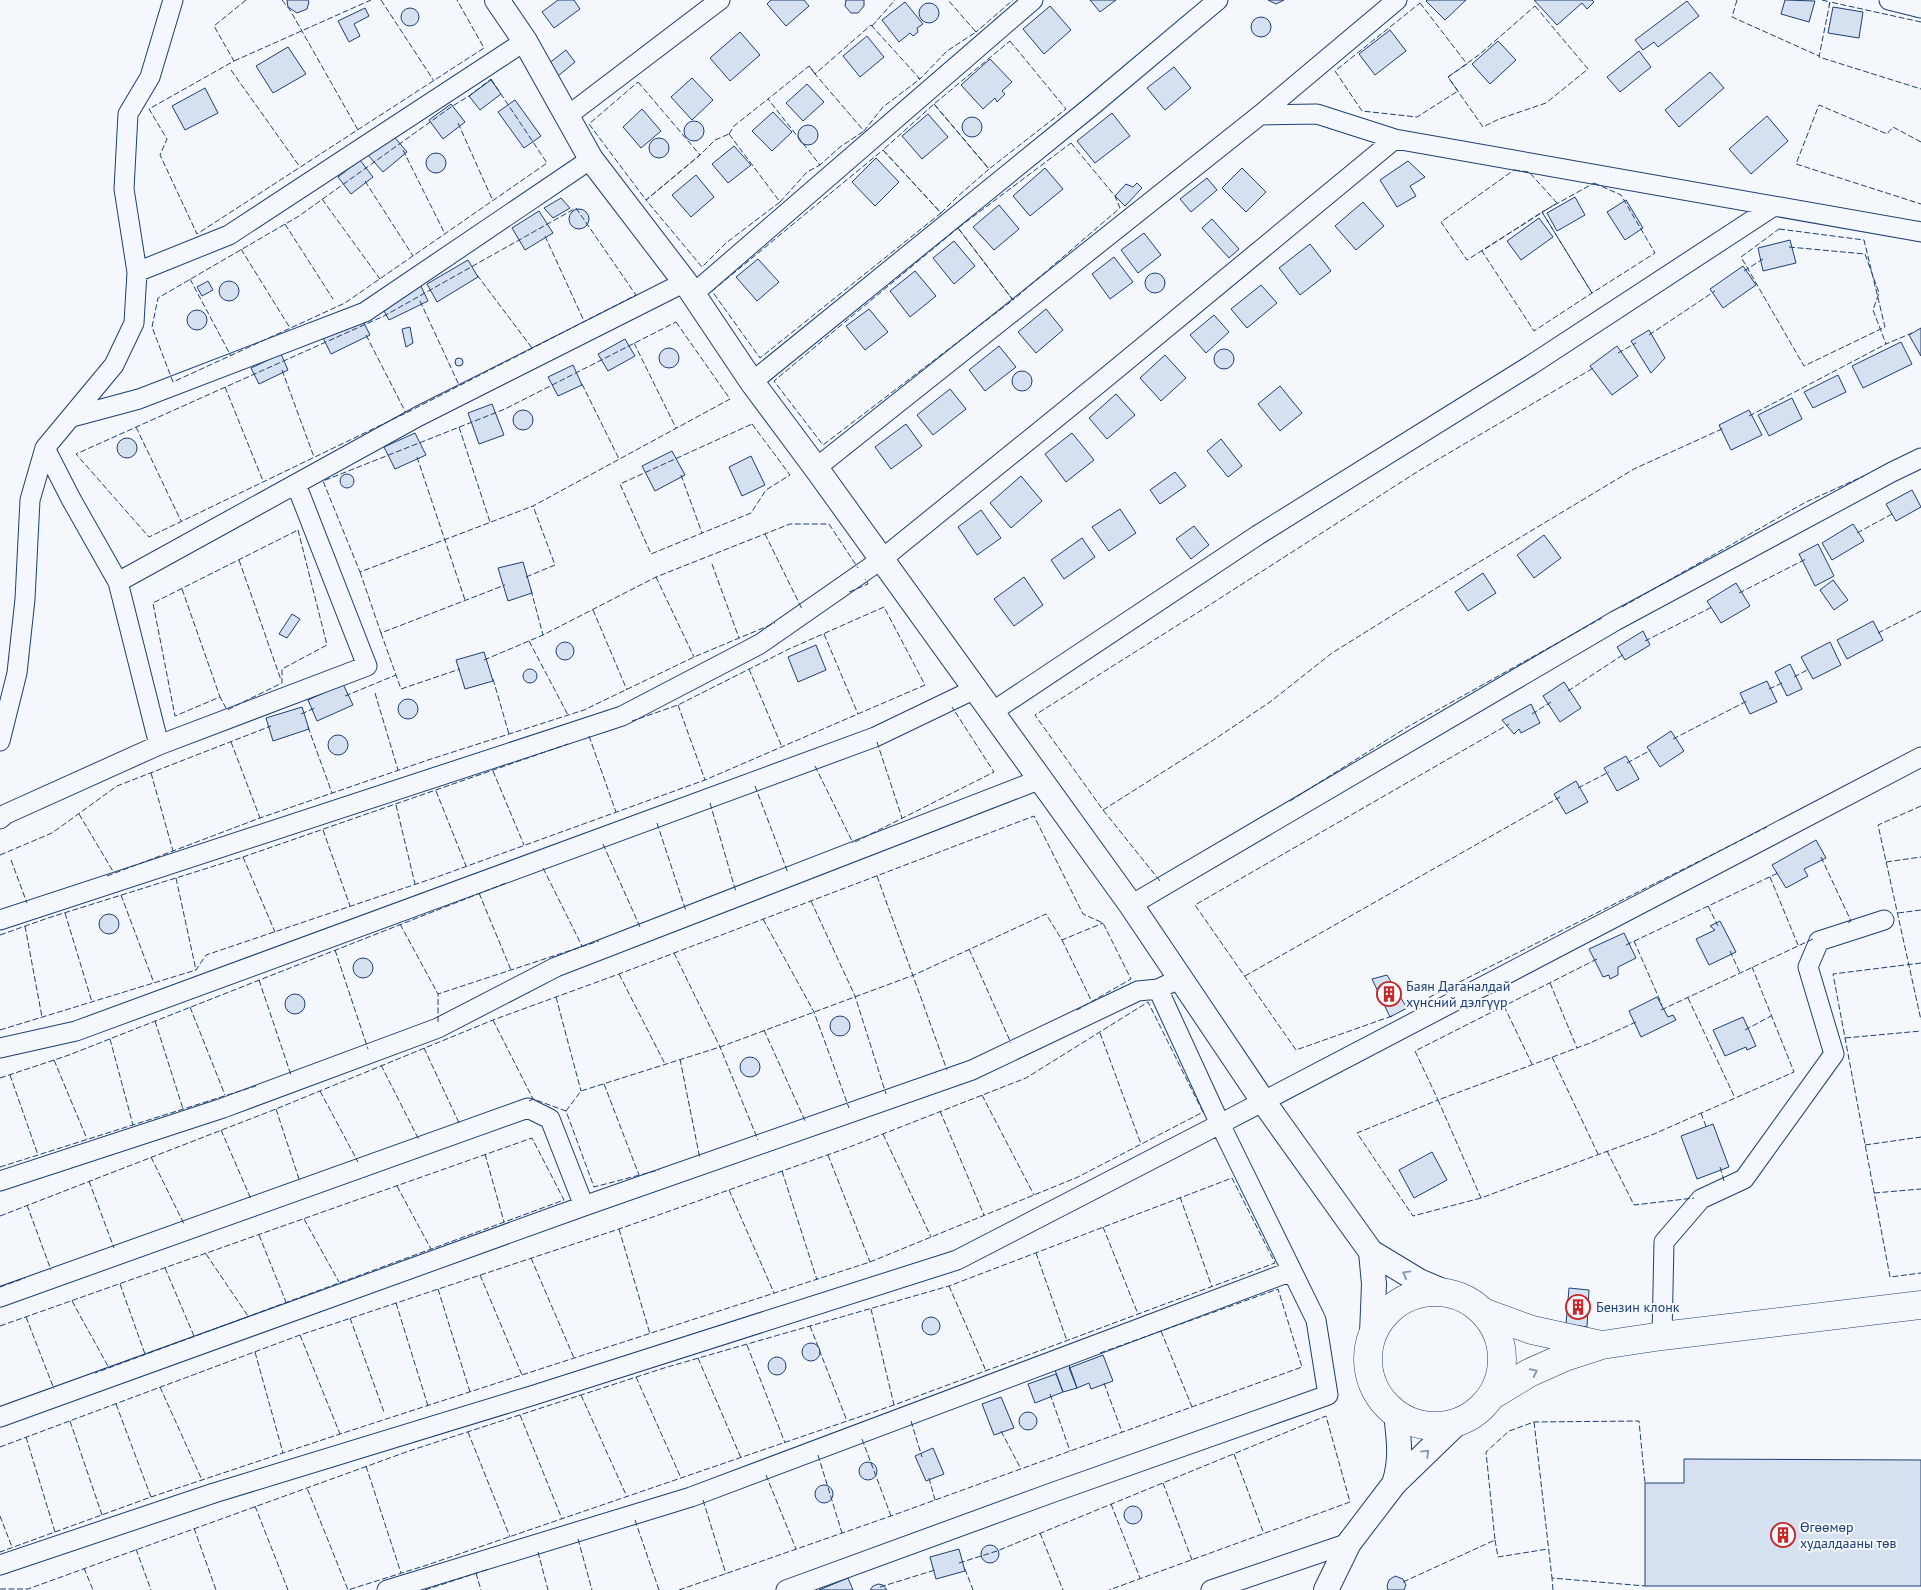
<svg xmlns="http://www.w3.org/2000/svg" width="1921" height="1590" font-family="'PT Sans',sans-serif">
<rect width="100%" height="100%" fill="#f4f7fb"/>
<!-- building -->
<path fill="#d5e0f0" stroke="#1d3f73" d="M287,0H308L309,2L307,9L297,13L288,7Z
M558,0H574L580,9L554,28L542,12Z
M771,0H804L809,6L786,26L767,4Z
M846,0H864V6L858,13H851L845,6Z
M1090,0H1116L1100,12Z
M1268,0H1284L1276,4Z
M1427,0H1466L1445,20L1426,1Z
M1534,0H1592L1594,2L1587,9L1582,3L1557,25Z
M1785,0L1815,1L1809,22L1781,14Z
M1687,1L1699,16L1658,47L1654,42L1643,50L1635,40Z
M905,2L923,24L917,28L918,32L913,36L910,33L899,42L882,20Z
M919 13a10 10 0 1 1 20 0a10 10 0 1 1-20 0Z
M1050,6L1071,30L1044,54L1023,29Z
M1833,7L1863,12L1859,38L1828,33Z
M365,8L369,16L354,24L360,36L349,42L338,21Z
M401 17a9 9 0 1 1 18 0a9 9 0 1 1-18 0Z
M1251 27a10 10 0 1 1 20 0a10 10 0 1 1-20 0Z
M1390,30L1406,51L1375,75L1359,54Z
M740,32L760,55L730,81L710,58Z
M867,36L884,57L860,77L843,56Z
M1498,41L1516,60L1490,84L1472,64Z
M288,47L306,74L273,93L256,66Z
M566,50L575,62L558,76L548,64Z
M1639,51L1651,67L1620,92L1607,77Z
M990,59L1012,82L1002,91L1005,94L997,102L995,98L983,109L961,85Z
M1174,67L1191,88L1165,110L1147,88Z
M1710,72L1724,88L1679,127L1665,110Z
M692,78L713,100L692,120L671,97Z
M491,80L501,94L480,110L469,96Z
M807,84L824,102L803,121L786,103Z
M205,88L218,113L185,130L172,106Z
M515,100L541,136L524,148L498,112Z
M451,104L465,122L443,139L429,120Z
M642,109L661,131L641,148L623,127Z
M773,112L792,132L772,151L752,131Z
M1112,113L1130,136L1095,163L1077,141Z
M928,114L948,137L922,159L902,136Z
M1767,116L1788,141L1751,174L1729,149Z
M962 127a10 10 0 1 1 20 0a10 10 0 1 1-20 0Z
M684 131a10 10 0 1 1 20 0a10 10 0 1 1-20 0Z
M798 135a10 10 0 1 1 20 0a10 10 0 1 1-20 0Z
M391,133L407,152L383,172L367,154Z
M649 148a10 10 0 1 1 20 0a10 10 0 1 1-20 0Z
M734,146L751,165L728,183L712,164Z
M426 163a10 10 0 1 1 20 0a10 10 0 1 1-20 0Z
M876,158L899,182L875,206L852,182Z
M360,160L373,177L351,194L338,177Z
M1408,161L1425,177L1410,186L1416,196L1397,207L1380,180Z
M1045,168L1063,189L1030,216L1013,196Z
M1242,168L1266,192L1246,212L1222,188Z
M696,175L714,197L691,217L672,195Z
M1207,178L1217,190L1191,212L1180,199Z
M1137,183L1142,188L1125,206L1115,196L1126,184L1133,187Z
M1575,197L1585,215L1557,231L1547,213Z
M561,198L570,208L553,218L544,208Z
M1626,200L1643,228L1625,240L1607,212Z
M1363,202L1384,226L1356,250L1335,226Z
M999,205L1019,229L994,250L973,227Z
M569 219a10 10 0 1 1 20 0a10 10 0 1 1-20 0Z
M539,211L553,233L525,250L512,228Z
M1539,218L1553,237L1521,260L1507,241Z
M1212,219L1239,249L1229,258L1202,228Z
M1144,233L1161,255L1138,273L1121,250Z
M1790,240L1796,263L1763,271L1758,248Z
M954,241L975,266L954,284L933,258Z
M1310,244L1331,271L1300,295L1279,268Z
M1114,257L1133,282L1110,299L1092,274Z
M758,259L779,282L757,301L736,277Z
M468,260L478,277L437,302L427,284Z
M1743,266L1756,285L1723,308L1710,289Z
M915,271L936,296L910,317L890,291Z
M1145 283a10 10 0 1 1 20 0a10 10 0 1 1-20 0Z
M219 291a10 10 0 1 1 20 0a10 10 0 1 1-20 0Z
M208,281L213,290L202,296L197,287Z
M420,284L428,301L389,320L380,304Z
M1261,285L1277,303L1247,328L1231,309Z
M869,309L888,332L865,350L846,326Z
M1046,309L1063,330L1036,353L1018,332Z
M187 320a10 10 0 1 1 20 0a10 10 0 1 1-20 0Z
M360,315L370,335L331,354L321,334Z
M1214,315L1229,332L1206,353L1190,335Z
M410,327L413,343L406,347L402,329Z
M1921,328V356L1909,335Z
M1649,330L1665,358L1651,373L1631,341Z
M625,339L635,356L608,371L598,354Z
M1901,342L1912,364L1863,388L1852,366Z
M999,346L1016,367L985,391L969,370Z
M1617,346L1638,376L1612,395L1590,366Z
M659 358a10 10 0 1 1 20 0a10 10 0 1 1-20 0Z
M1214 359a10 10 0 1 1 20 0a10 10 0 1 1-20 0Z
M281,354L288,370L259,384L251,368Z
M1165,355L1186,378L1161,401L1140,378Z
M455 362a4 4 0 1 1 8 0a4 4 0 1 1-8 0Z
M573,365L582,385L558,396L548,377Z
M1012 381a10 10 0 1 1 20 0a10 10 0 1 1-20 0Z
M1838,375L1846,392L1813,408L1804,392Z
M1280,386L1302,413L1280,431L1258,404Z
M950,389L966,409L933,435L917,415Z
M1116,394L1135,415L1107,439L1089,418Z
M1792,398L1802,419L1769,436L1758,415Z
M492,404L504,435L479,444L468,413Z
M1749,410L1762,435L1731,450L1719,425Z
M513 420a10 10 0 1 1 20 0a10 10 0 1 1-20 0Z
M906,424L922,446L891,469L875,447Z
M415,433L426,455L395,469L384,447Z
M1072,433L1094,460L1066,482L1045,454Z
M117 448a10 10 0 1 1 20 0a10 10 0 1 1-20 0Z
M1221,439L1242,466L1228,477L1207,451Z
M672,451L685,475L655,491L642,466Z
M751,456L765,485L742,496L729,467Z
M1175,472L1186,486L1160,504L1150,490Z
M340 481a7 7 0 1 1 14 0a7 7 0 1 1-14 0Z
M1021,476L1042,501L1011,528L990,503Z
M1912,490L1921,507L1896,521L1886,504Z
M1120,509L1136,533L1109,551L1092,527Z
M981,510L1001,538L977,555L958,527Z
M1853,524L1864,541L1832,560L1822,543Z
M1194,526L1209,545L1191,559L1176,539Z
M1544,535L1561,558L1534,578L1517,555Z
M1082,538L1095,557L1064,579L1051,560Z
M1818,544L1834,576L1815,586L1799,554Z
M523,562L532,593L508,601L498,568Z
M1483,573L1496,593L1468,611L1455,592Z
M1024,577L1043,605L1014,626L994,599Z
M1833,580L1848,600L1834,610L1820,590Z
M1736,583L1750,606L1721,623L1707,601Z
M292,614L300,619L287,638L279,634Z
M1873,621L1883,640L1847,659L1837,640Z
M1643,631L1650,645L1625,660L1617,647Z
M556 651a9 9 0 1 1 18 0a9 9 0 1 1-18 0Z
M1830,642L1841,665L1813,679L1801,657Z
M816,645L826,670L798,682L788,657Z
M484,652L493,681L465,689L456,660Z
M1790,664L1802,689L1787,696L1775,672Z
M523 676a7 7 0 1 1 14 0a7 7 0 1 1-14 0Z
M1767,681L1777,702L1750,714L1740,693Z
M1564,682L1581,708L1560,722L1543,696Z
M343,684L353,705L317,721L308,700Z
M398 709a10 10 0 1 1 20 0a10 10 0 1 1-20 0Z
M1531,704L1540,723L1521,733L1519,729L1514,734L1502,720Z
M302,707L309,729L273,741L266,718Z
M1671,731L1684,751L1660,767L1647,747Z
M328 745a10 10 0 1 1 20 0a10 10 0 1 1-20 0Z
M1626,756L1639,779L1617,791L1604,768Z
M1576,781L1588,802L1566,814L1554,794Z
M1816,840L1826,858L1804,869L1808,876L1786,888L1772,865Z
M99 924a10 10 0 1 1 20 0a10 10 0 1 1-20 0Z
M1720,921L1736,952L1709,965L1696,939L1715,930L1710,926Z
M1624,933L1636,958L1618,967V975L1610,979L1609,975L1603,977L1589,949Z
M353 968a10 10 0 1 1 20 0a10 10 0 1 1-20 0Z
M1387,975L1407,1008L1390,1017L1372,979Z
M285 1004a10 10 0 1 1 20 0a10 10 0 1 1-20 0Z
M1657,997L1668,1017L1673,1015L1676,1020L1641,1037L1629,1011Z
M830 1026a10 10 0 1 1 20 0a10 10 0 1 1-20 0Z
M1743,1017L1756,1046L1747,1050L1746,1047L1725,1056L1713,1030Z
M740 1067a10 10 0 1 1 20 0a10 10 0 1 1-20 0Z
M1713,1124L1729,1167L1697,1179L1681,1136Z
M1432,1152L1447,1180L1414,1198L1399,1170Z
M1569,1288L1589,1290L1587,1327L1566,1324Z
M922 1326a9 9 0 1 1 18 0a9 9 0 1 1-18 0Z
M802 1352a9 9 0 1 1 18 0a9 9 0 1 1-18 0Z
M1103,1355L1113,1381L1091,1389L1089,1383L1077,1388L1069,1368Z
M768 1366a9 9 0 1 1 18 0a9 9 0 1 1-18 0Z
M1069,1365L1077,1388L1063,1392L1055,1370Z
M1056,1374L1063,1392L1035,1403L1028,1384Z
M1001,1397L1014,1428L994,1435L982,1404Z
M1019 1421a9 9 0 1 1 18 0a9 9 0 1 1-18 0Z
M933,1448L944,1474L926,1481L915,1456Z
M1684,1459L1921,1460V1586H1645V1483H1684Z
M859 1471a9 9 0 1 1 18 0a9 9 0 1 1-18 0Z
M815 1494a9 9 0 1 1 18 0a9 9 0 1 1-18 0Z
M1124 1515a9 9 0 1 1 18 0a9 9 0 1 1-18 0Z
M981 1554a9 9 0 1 1 18 0a9 9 0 1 1-18 0Z
M959,1549L965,1571L936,1579L930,1557Z
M1395,1576L1403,1579L1406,1585L1404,1590H1388L1387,1586L1389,1580Z
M848,1578L853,1590H819Z
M878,1584L883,1585L887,1590H870L873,1586Z"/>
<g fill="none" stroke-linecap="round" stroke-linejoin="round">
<defs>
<path id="minor" d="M1889,0L1921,8
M1260,115L1317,114L1395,139L1921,232
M566,117L720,0
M137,272L229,235L525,41
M693,294L1033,0
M752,382L1093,105L1218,0
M72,417L139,399L365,312L591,159
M816,468L1260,115L1397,0
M118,582L419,416L685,282
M992,712L1258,535L1531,365L1774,206
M0,741L17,673L25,599L30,500L45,448
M159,745L367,666L296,484
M0,819L6,814L159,745L118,582L71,499L45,448L114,365L134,323L137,272L124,189L128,114L150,77L173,0
M1131,905L1615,621L1892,472L1921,458
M0,920L622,716L760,644L882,559L1103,380L1395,139
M0,1048L76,1031L875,737L975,689
M0,1181L223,1108L438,1028L556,967L1041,779
M0,1297L528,1108L550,1119L584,1206
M1662,1336L1664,1242L1701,1199L1744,1179L1834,1054L1808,967L1819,941L1884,920
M0,1417L584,1206L972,1070L1138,991L1158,989L1179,979
M0,1565L214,1493L531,1396L957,1260L1220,1124L1921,757
M387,1590L691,1497L1292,1271
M786,1590L1054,1492L1328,1395L1316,1320L1220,1124L1158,989
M1211,1590L1349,1543"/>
<path id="tertiary" d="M497,0L525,41L591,159L685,282L752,382L816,468L1131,905L1263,1101L1371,1252L1419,1281L1445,1292
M1371,1252L1374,1284L1372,1334
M1394,1484C1402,1460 1399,1439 1396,1414
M1326,1590L1349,1543L1394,1484L1458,1422"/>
<path id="secondary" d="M1368 1359a67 67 0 1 1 134 0a67 67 0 1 1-134 0Z
M1485,1313L1532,1330L1601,1345
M1491,1396L1529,1373L1565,1357L1602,1345L1662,1336L1921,1305"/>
</defs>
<!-- minor casing -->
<use href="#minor" stroke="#1d3f73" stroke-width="21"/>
<!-- tertiary casing -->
<use href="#tertiary" stroke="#1d3f73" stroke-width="26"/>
<!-- secondary casing -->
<use href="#secondary" stroke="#1d3f73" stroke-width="29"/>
<!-- minor -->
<use href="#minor" stroke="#f4f7fb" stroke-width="19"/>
<!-- tertiary -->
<use href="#tertiary" stroke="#f4f7fb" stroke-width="24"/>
<!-- secondary -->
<use href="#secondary" stroke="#f4f7fb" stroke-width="28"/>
<!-- fence -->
<path stroke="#1d3f73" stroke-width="1" stroke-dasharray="6 2.5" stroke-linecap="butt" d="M246,0L214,26L234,61L149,109L167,139L160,155L197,234L484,48L457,0
M282,0L290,10L358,130
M381,0L434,81
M1737,0L1732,17L1819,56
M1822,0L1830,2L1829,5
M1420,3L1467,64L1448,77L1458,91L1417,117L1362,111L1335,71Z
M1535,6L1588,69L1546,103L1499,119L1483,127L1448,77L1480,54Z
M1921,22L1830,2L1819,57L1921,89
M871,25L920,79L883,107L864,131L815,74Z
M872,26L895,0
M974,30L976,32L1013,0
M1010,41L1066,109L989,169L934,104Z
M234,61L371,0
M809,66L816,74
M231,70L300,167
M815,74L809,66L768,99L820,165L840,147L864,131L863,130
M918,78L920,79L947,51L976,32L948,0
M491,79L547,163L345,303L173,382L152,327L158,298L299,216L451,107L469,96Z
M638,82L700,155L646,200L589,124Z
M934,104L989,169L957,197L941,213L883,150Z
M458,123L493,201
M729,134L780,202L726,243L702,267L646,200L700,155L715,140Z
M729,134L734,126L768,99
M1921,142L1893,127L1887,134L1819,105L1796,164L1921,204
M1071,143L1115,196L1120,208L1013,300L958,228Z
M403,150L445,234
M883,150L941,213L760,358L712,291Z
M1514,170L1529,172L1557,203L1467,260L1441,222Z
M365,181L413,256
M1594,183L1621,195L1655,253L1592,293L1542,212Z
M322,199L380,279
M780,202L807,172L820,165L819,164
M576,208L636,295L406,413L149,537L76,454L384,316Z
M1542,212L1592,293L1534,331L1482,251Z
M285,224L333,299
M958,228L1013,300L823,445L774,381Z
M1779,229L1864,240L1885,327L1804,366L1741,257Z
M545,236L584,321
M1789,247L1865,254L1879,293L1873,310L1886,344L1912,333
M241,249L290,328
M1744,271L1763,259
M477,275L532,348
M190,279L231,356
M420,301L459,385
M676,322L730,399L533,506L360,572L323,481L505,409Z
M366,335L406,413
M1649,335L1715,291
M634,343L676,428
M1618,353L1636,343
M282,370L314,457
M582,384L619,459
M225,387L263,481
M1749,416L1886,344
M752,424L790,475L766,490L751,513L651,554L620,484Z
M136,427L181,521
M459,427L490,522
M417,457L465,600
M681,475L702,533
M298,530L327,645L282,669V683L227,710L220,697L175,716L153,603Z
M1857,533L1894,513
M765,534L802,609
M239,560L281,680
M712,564L739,638
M360,572L381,633L505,585
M526,577L555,565L533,506
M656,577L694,657
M182,589L220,697
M531,590L543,635
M849,592L868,584L865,579
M1739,593L1806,559
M1622,607L1806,502L1864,476
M593,610L627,690
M381,633L401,689L460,669
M1878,633L1921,611
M824,634L858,714
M529,641L568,715
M1645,641L1712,607
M484,660L543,635L656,577L790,524H829L858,568
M749,669L782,747
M1794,677L1809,669
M493,679L509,734
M1769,689L1782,683
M1568,691L1624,654
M375,693L398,770
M345,696L396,675
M678,705L705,780
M301,714L315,708
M1532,714L1551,702
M308,727L332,793
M589,736L616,812
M1673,739L1747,701
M231,742L260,818
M877,742L902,818
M1627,763L1651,750
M815,766L853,843
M493,771L524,845
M151,773L173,851
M755,786L788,873
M1578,788L1609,772
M436,791L466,866
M1290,801L1409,726L1602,618
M710,803L736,892
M396,805L415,884
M1921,806L1878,825L1921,1020
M1103,810L1212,741L1270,702L1332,653L1451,579L1634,469L1724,428
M79,814L114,873
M657,823L686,911
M323,830L350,906
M855,842L994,772L952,707
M603,844L640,927
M0,855L52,833L117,786L271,726
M243,857L275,932
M1821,857L1851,921L1847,923
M11,860L27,903
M1886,862L1921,857
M543,868L582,946
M107,876L260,818L428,760L584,710L694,657L775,623
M877,876L947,1070
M1770,877L1798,945
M176,878L196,970
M1160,881L1103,810L1035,715L1197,613L1420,470L1595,367
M479,893L511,970
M121,895L154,983
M811,901L855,996L886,1094
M1708,906L1718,926
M65,913L92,1002
M1898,913L1921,910
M763,919L814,1012L849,1108
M400,924L438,994
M25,926L42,1017
M0,935L48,918L243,857L568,744
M1062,940L1092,1002
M1634,941L1662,1005
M1626,945L1780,872
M969,949L1011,1043
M335,950L368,1049
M1730,951L1740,973
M674,953L720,1047L758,1140
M1921,963L1833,974L1890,1277L1921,1273
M619,974L665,1064
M1245,976L1560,797
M259,980L291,1075
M1550,983L1577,1048
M556,997L581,1091
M1688,998L1735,1098
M1504,1006L1532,1064
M190,1007L225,1095
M1406,1009L1767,827
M1661,1010L1813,939
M1392,1016L1296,1050L1195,905L1509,724
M493,1020L533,1099
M155,1021L183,1109
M438,1022V994L599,941
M1636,1022L1590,1043L1438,1100L1481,1198L1654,1134L1794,1072L1752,967
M0,1030L196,970L206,955L437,877L705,780L925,685L884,607L789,649L678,705L632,721
M764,1030L806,1123
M1745,1030L1771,1016
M1100,1033L1141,1144
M1845,1038L1921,1031
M110,1039L133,1125
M424,1048L460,1125
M1552,1057L1598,1154
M680,1059L700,1159
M54,1060L87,1139
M381,1065L419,1140
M10,1075L38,1155
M0,1078L69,1055L506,883
M604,1084L639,1175
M320,1091L358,1162
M982,1095L1034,1195
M529,1101L533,1099L566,1111L594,1187L659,1170
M276,1109L300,1182
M566,1111L581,1091L720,1047L914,975L1046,914L1062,940L1103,923
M940,1111L984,1215
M1701,1113L1707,1129
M221,1130L251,1199
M883,1134L931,1237
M1865,1145L1921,1137
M1607,1151L1634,1205L1694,1198
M485,1154L504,1222
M828,1155L870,1262
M151,1157L184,1224
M0,1167L256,1086
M1720,1167L1724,1181
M782,1171L817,1280
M89,1181L114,1248
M397,1186L431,1249
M729,1190L774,1293
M1874,1193L1921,1189
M1180,1197L1212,1287
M1481,1198L1413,1216L1357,1133L1438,1100L1415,1051L1597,959
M27,1205L51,1270
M0,1216L276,1109L493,1020L619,974L1034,816L1083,914L1103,923L1131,979L1077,1010
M304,1219L339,1282
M1103,1227L1138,1314
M619,1229L650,1334
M259,1235L286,1302
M1036,1253L1067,1341
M206,1254L248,1316
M531,1258L574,1358
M165,1268L194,1336
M480,1275L522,1375
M120,1284L145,1354
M949,1286L986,1371
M0,1287L25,1278
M438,1289L470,1392
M72,1301L109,1368
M396,1303L428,1406
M871,1309L894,1405
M26,1317L54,1389
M350,1318L384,1412
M0,1326L532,1138L564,1200L95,1373
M810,1326L847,1421
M1161,1331L1192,1407
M300,1335L340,1434
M747,1345L785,1443
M255,1352L283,1453
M698,1358L741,1458
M636,1377L681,1478
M1104,1383L1122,1432
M160,1387L202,1480
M1050,1394L1070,1451
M581,1395L627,1497
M116,1404L151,1497
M520,1415L562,1519
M70,1421L102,1515
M911,1421L922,1457
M1534,1422L1552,1578
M1001,1431L1021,1469
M468,1432L510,1537
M26,1437L55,1532
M862,1439L891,1516
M0,1447L300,1335L619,1229L847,1148L1026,1078L1148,1002L1203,1112L1078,1177L870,1262L340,1434L151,1497L0,1552
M1234,1454L1264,1534
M818,1455L842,1533
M366,1466L401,1573
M766,1475L796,1549
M929,1478L935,1500
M1163,1483L1192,1560
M703,1500L726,1574
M1111,1504L1140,1578
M255,1506L288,1590
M0,1516L12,1547
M635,1520L659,1590
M194,1528L216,1590
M1040,1533L1063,1590
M578,1539L592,1590
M1495,1540L1498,1557L1548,1549
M136,1549L151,1590
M538,1552L548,1590
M959,1563L997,1551L1326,1416L1350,1502L1109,1590
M84,1568L93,1590
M965,1569L973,1590
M476,1573L481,1590
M1403,1582L1495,1540L1486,1452L1509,1431L1534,1422L1639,1421L1645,1483
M880,1587L935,1570
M0,1589H28L409,1451L664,1368L949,1286L1232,1178L1275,1263L894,1405L427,1565L348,1590L307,1488
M425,1590L489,1569
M679,1590L891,1516L1302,1367L1278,1289L1100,1353
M1553,1590L1552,1578L1645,1586"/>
</g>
<!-- one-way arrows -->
<defs><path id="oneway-chevron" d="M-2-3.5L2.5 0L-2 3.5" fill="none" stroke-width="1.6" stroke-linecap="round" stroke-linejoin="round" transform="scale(1.25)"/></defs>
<g stroke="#889bb7">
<use href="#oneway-chevron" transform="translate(1406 1274) rotate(-151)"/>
<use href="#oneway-chevron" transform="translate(1534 1372) rotate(-26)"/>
<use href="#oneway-chevron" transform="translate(1426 1453) rotate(-44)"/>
</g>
<!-- icons -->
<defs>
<symbol id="building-ring" viewBox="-11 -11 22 22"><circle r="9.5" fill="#f4f7fb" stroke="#c62828" stroke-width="1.5"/><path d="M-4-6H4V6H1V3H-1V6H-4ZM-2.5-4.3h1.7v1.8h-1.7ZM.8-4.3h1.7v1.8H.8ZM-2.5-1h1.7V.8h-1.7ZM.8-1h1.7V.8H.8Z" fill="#c62828"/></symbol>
</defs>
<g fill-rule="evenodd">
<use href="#building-ring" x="1375" y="980" width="28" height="28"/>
<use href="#building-ring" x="1564" y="1293" width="28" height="28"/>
<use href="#building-ring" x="1769" y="1521" width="28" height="28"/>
</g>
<g text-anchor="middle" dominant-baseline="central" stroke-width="4" stroke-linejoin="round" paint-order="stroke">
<!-- poi labels -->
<g font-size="14" fill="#1d3f73" stroke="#f4f7fb" text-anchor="start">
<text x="1406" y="986">Баян Даганалдай<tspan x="1406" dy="16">хүнсний дэлгүүр</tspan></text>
<text x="1596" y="1307">Бензин клонк</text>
<text x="1800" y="1527">Өгөөмөр<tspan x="1800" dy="16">худалдааны төв</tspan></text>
</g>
</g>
</svg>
